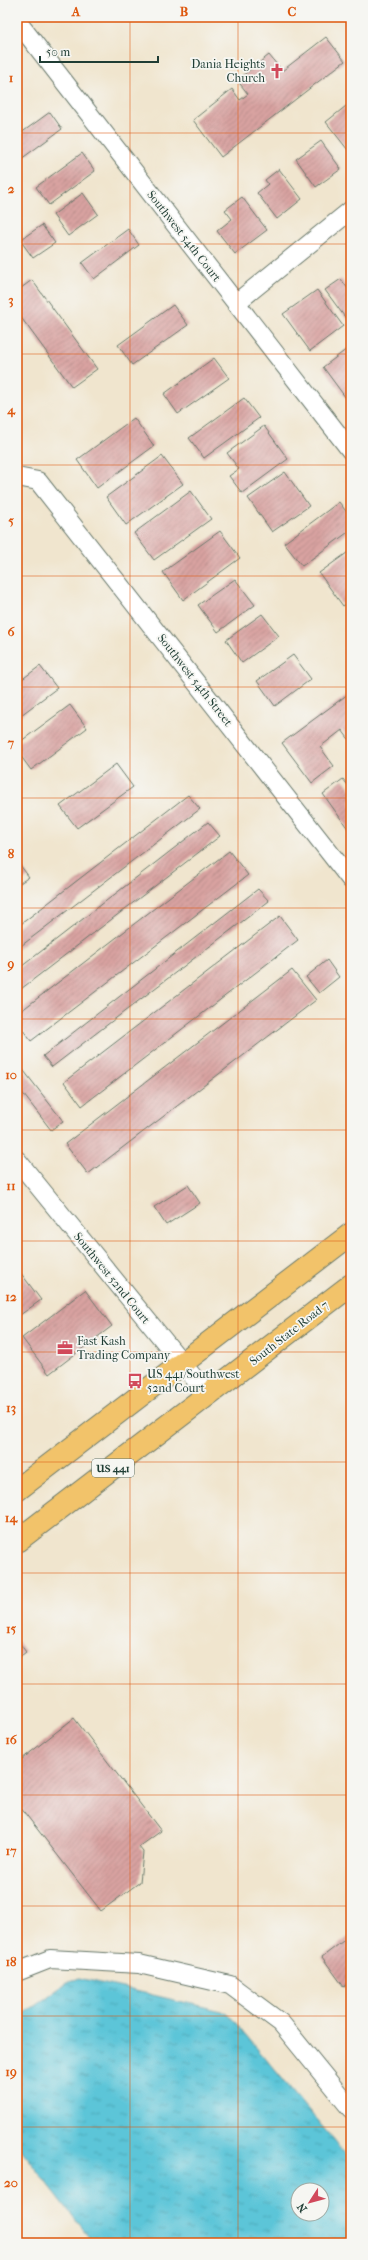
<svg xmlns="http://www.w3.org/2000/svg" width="368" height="2260" font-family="'IM FELL French Canon',serif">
<defs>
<pattern id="water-ripples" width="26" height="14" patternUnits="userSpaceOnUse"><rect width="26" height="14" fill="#5cc5d8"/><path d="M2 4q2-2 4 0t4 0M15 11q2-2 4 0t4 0" fill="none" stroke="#4ba1b0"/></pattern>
<pattern id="building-hatch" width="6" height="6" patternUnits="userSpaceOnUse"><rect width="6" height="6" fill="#d9a3a1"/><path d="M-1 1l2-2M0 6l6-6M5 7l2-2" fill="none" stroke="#af8684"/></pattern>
</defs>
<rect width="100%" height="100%" fill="#f6f6f2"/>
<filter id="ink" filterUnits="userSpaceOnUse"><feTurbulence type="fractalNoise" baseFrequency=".025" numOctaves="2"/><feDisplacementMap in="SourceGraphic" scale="8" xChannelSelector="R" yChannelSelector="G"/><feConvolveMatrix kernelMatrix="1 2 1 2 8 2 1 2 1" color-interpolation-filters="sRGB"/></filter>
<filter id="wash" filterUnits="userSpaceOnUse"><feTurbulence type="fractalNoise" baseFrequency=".012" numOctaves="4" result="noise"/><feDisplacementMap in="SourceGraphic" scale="16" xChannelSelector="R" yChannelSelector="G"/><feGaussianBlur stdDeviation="0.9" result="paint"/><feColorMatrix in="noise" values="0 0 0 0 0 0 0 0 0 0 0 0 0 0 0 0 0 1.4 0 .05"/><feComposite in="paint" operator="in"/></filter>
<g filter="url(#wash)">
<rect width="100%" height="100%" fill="#f0e5ce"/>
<!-- water -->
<path fill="url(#water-ripples)" stroke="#3e8186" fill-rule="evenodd" d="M79,1978L222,2011L229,2015L351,2161V2243H94L17,2144V2019L65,1984ZM298,2190H322V2214H298Z"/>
<g id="blocks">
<!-- building -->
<path fill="url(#building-hatch)" d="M326,37L345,61L221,157L193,120L232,89L240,100L248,94L237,80L269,55L282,71Z
M351,102V154L326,122Z
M50,112L62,129L17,162V136Z
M321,141L341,169L316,187L296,159Z
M82,153L95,171L49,205L36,187Z
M279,169L302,199L277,219L257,193L268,184L265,180Z
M83,193L98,214L68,236L53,215Z
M242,197L267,230L235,254L217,231L232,219L225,210Z
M42,225L55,243L33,258L20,240Z
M128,229L139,245L94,279L82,263Z
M341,279L351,293V318L347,320L325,290Z
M32,280L97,369L72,387L17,312V291Z
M317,290L343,326L310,351L283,314Z
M173,305L188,325L132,365L118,345Z
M351,346V405L323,367Z
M214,358L229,378L178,414L164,394Z
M244,398L259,418L204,458L189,438Z
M134,418L154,446L97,488L77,460Z
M264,426L288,459L242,493L229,476L239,469L227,453Z
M162,456L183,484L126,525L106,497Z
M285,472L309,506L272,532L248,498Z
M191,491L211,519L154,560L134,533Z
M339,502L351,518V530L302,566L284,543Z
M220,531L240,558L183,600L163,572Z
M351,550V601L343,606L319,573Z
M235,579L255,605L218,632L198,605Z
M262,614L279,636L242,663L226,640Z
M293,655L311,679L275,706L257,681Z
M40,666L57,688L17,718V683Z
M348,694L351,698V742L342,730L320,747L334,766L312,783L282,743Z
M70,705L87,728L31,770L17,751V744Z
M116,764L133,787L77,828L60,806Z
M343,779L351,789V833L323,794Z
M188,795L200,809L17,949V927Z
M208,822L220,836L17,992V970Z
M229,851L248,875L31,1041L17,1022V1014Z
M17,861L29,877L17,885Z
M258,889L269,901L52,1067L43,1056Z
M280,916L298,940L82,1106L64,1082Z
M327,960L339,977L319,993L306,977Z
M292,970L316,1000L88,1174L65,1144Z
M17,1062L63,1121L51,1130L17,1086Z
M188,1185L200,1203L166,1225L154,1207Z
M17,1268L41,1300L20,1315L17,1310Z
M85,1290L112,1326L49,1374L22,1338Z
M17,1640L26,1652L17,1659Z
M74,1718L161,1831L139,1847L143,1852L140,1882L101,1911L17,1803V1763Z
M351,1935V1982L344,1987L322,1957Z"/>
</g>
</g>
<g filter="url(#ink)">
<use href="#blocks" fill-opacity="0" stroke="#68786a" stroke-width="1"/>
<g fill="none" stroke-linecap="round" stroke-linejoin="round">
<defs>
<path id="minor" d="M17,21L351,451
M236,303L351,210
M17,477L38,481L351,880
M17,1160L208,1395
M17,1972L50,1959L139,1964L230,1985L281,2023L351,2109"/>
<path id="primary" d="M17,1490L351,1234
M17,1541L351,1285"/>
</defs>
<!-- minor casing -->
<use href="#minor" stroke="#68786a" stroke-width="20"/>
<!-- primary casing -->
<use href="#primary" stroke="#68786a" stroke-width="24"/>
<!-- minor -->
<use href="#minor" stroke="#fff" stroke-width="18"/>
<!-- primary -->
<use href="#primary" stroke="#f2c36a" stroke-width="22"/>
</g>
</g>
<!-- grid -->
<path fill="none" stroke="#de580e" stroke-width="1" stroke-opacity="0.55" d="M130,17V2243M238,17V2243M17,133H351M17,244H351M17,354H351M17,465H351M17,576H351M17,687H351M17,798H351M17,908H351M17,1019H351M17,1130H351M17,1241H351M17,1352H351M17,1462H351M17,1573H351M17,1684H351M17,1795H351M17,1906H351M17,2016H351M17,2127H351"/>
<!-- icons -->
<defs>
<symbol id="church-bare" viewBox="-9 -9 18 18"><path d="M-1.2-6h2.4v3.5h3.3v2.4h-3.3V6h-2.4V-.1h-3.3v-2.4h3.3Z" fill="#d1495b" stroke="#f6f6f2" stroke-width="2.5" paint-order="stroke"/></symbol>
<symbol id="office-bare" viewBox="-9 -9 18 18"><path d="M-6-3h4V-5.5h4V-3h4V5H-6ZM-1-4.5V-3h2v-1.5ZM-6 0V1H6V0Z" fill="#d1495b" stroke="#f6f6f2" stroke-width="2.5" paint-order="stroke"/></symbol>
<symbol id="bus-bare" viewBox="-9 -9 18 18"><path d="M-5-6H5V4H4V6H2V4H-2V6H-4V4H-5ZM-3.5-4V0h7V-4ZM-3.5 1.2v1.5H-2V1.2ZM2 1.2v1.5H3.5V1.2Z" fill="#d1495b" stroke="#f6f6f2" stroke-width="2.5" paint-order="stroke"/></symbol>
</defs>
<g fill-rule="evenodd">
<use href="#church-bare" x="266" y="60" width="22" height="22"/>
<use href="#office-bare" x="54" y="1337" width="22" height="22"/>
<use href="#bus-bare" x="124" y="1370" width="22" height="22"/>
</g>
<g text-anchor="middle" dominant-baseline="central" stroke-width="3.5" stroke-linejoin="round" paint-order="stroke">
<!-- shield labels -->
<rect fill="#f6f6f2" stroke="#60746d" stroke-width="1" x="92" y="1459" width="42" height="18" rx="3"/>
<g font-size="11" font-weight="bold" fill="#1f3d34">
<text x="113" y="1468">US 441</text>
</g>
<!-- poi labels -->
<g font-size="12" fill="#1f3d34" stroke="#f6f6f2" text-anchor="start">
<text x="265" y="64" text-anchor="end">Dania Heights<tspan x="265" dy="14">Church</tspan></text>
<text x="77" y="1341">Fast Kash<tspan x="77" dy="14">Trading Company</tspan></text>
<text x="147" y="1374">US 441/Southwest<tspan x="147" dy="14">52nd Court</tspan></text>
</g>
<!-- street labels -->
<g font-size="12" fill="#1f3d34" stroke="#f6f6f2">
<text transform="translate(184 236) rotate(52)">Southwest 54th Court</text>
<text transform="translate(195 680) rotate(52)">Southwest 54th Street</text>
<text transform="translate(112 1278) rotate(51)">Southwest 52nd Court</text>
<text transform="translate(289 1333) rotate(-38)">South State Road 7</text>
</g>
</g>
<!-- margin -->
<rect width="368" height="2260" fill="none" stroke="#f6f6f2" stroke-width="44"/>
<!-- north arrow -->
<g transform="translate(310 2202) rotate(234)"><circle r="19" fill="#f6f6f2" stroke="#a0aca6"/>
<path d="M0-3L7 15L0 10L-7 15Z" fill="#d1495b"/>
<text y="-6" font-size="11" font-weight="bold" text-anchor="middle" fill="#1f3d34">N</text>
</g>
<!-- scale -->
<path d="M40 56v6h118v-6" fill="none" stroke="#1f3d34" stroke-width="2"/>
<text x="46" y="56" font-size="12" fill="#1f3d34" stroke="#f6f6f2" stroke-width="3" paint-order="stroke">50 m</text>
<rect x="22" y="22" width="324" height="2216" fill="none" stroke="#de580e" stroke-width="1.5"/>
<g font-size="13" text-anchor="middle" font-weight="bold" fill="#de580e">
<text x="76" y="16">A</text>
<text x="184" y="16">B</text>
<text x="292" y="16">C</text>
<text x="11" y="82">1</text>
<text x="11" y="193">2</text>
<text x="11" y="304">3</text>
<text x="11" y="414">4</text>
<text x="11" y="525">5</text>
<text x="11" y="636">6</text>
<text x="11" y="747">7</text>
<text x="11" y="858">8</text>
<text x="11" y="968">9</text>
<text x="11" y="1079">10</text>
<text x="11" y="1190">11</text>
<text x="11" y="1301">12</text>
<text x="11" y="1412">13</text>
<text x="11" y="1522">14</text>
<text x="11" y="1633">15</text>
<text x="11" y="1744">16</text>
<text x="11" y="1855">17</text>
<text x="11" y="1966">18</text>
<text x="11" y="2076">19</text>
<text x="11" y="2187">20</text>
</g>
</svg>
